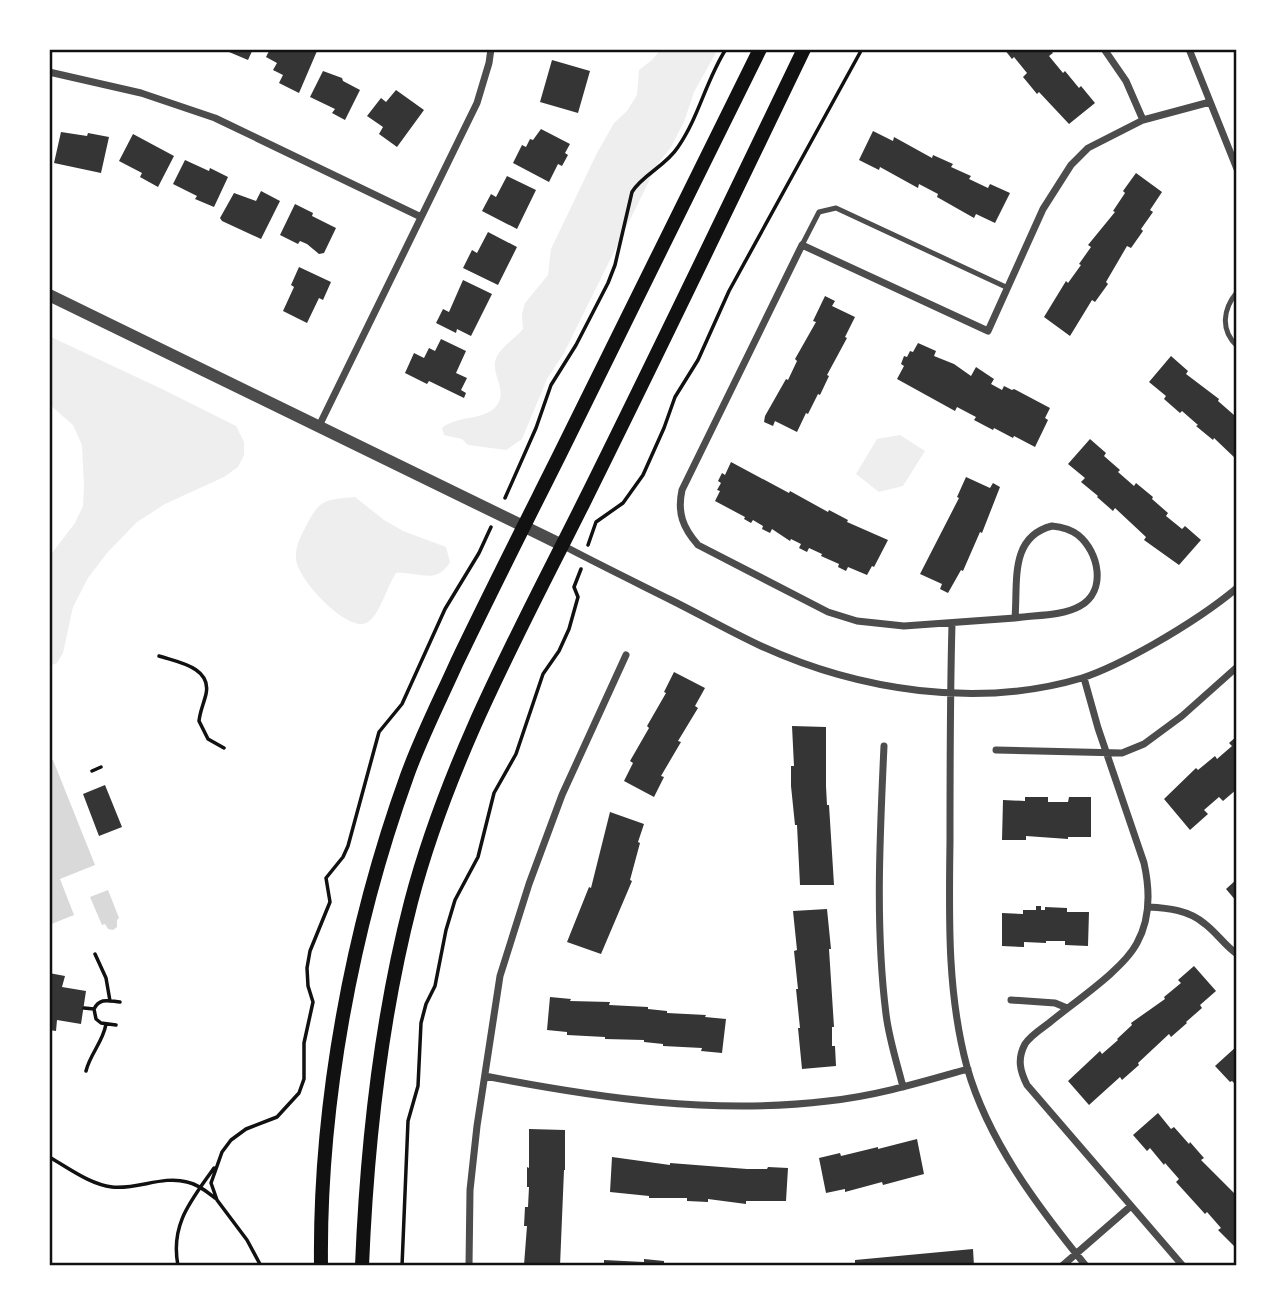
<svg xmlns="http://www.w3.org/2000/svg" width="1286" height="1315" font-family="Inter,sans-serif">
<rect width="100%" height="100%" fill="#fff"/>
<!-- green -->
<path fill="#eee" d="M661,49H718L694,92L684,122L671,147L657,165L564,353L547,379L522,439L506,450L468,445L462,439L444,435L442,428C459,414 484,422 497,405C507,391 493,377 495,362C497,349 515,339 523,329L522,314L525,303L548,275L551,249L597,153L614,123L627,111L637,95L639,70L652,60Z
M49,336L162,389L236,426L244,442V455L238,467L224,477L165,504L137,522L107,553L88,578L73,607L63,653L57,663L49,666V557L75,523L83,506L84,486L82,445L73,425L49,404Z
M900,435L925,451L903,486L879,492L856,474L877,439Z
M355,497L384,520L403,531L446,547L450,562C436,586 418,571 396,573C387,586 379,618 366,623C347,632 297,579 296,559C295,547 300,538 305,528C320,499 323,500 355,497Z"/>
<!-- water -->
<path fill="#d9d9d9" d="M53,760L95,865L60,879L74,915L49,925V761Z
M108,890L119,918L117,920V927L113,930L108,929L105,924L102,925L90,897Z"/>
<!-- building -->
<path fill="#353535" d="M231,49H253L248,60L229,52Z
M270,49L317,51L299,93L279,83L283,75L273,70L277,63L266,57Z
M1004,49H1050L1053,53L1049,56L1063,73L1065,71L1079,88L1081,86L1095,103L1069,124L1039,92L1037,94L1023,77L1027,73L1014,57L1012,59Z
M552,60L590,71L578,113L540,102Z
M323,71L342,78L343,81L360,90L345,120L332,113L335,109L310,97Z
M396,90L424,110L397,147L379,134L383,127L367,116L381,98L386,102Z
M541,129L570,144L565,153L568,155L562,166L558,164L549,182L513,163L522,145L526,147L530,139L533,140Z
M873,131L893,141L894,137L932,158L933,155L953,164L951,167L971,176L969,179L988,188L990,184L1010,193L995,223L976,214L974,218L937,197L938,194L919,184L918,188L880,167L879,170L859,160Z
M61,132L87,136L88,133L109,137L101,173L54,163Z
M133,134L174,156L158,187L140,177L142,173L119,161Z
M185,160L209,171L210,168L228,177L214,207L195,199L197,196L173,184Z
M1136,173L1162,192L1150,210L1153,212L1141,229L1143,231L1131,248L1127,246L1106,282L1108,284L1095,302L1092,300L1070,336L1044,317L1066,281L1068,283L1081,265L1079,264L1091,247L1088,245L1115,212L1113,211L1125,193L1123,191Z
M507,176L536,190L517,229L482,211L491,194L496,197Z
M261,191L280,201L261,239L222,221L220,218L234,193L256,201Z
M295,204L313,213L312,216L336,228L324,253L319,254L307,244L300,241L298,244L280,235Z
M488,232L517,247L498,285L463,268L472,250L477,253Z
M299,267L331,282L323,300L319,298L307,323L283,311L294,287L291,285Z
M463,280L492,294L471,336L457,329L456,333L436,323L443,309L449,312Z
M825,296L835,301L832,306L855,317L845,337L847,338L827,375L829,376L820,395L818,394L808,414L806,413L797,432L775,421L773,426L764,422L765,416L786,379L788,380L797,361L795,359L816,322L813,321Z
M441,339L466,351L456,373L467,378L461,390L466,393L464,398L429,381L427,384L405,373L414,353L424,358L429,348L435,351Z
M918,343L936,351L934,356L954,364L971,376L976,367L994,379L991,384L1002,390L1004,386L1012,390L1014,389L1050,408L1045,418L1048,420L1035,447L1014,436L1013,438L994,428L993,430L974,420L976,417L957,407L955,411L897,379L904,366L901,364L904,356L907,357L910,351L913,352Z
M1171,356L1188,371L1186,374L1219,399L1218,401L1234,415L1237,411V460L1214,438L1213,440L1196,426L1198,425L1182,411L1180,413L1164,399L1166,396L1149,382Z
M1090,439L1106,453L1104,456L1120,470L1118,472L1134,486L1136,483L1153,497L1152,499L1168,513L1166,516L1182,529L1185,526L1201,540L1179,565L1144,540L1146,537L1115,508L1113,511L1097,497L1098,496L1081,482L1085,478L1068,464Z
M731,462L789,493L790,491L828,512L829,510L848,520L847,522L888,540L874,567L872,566L867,575L848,567L846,571L838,567L839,564L821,556L822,554L809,548L807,552L799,548L801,544L791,539L790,541L772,529L770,533L762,529L763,526L753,520L751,523L744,519L745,517L715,501L720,491L717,490L721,483L718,481L722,473L725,475Z
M966,477L990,488L993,483L1000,487L982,533L980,532L963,571L961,570L948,593L940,589L942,584L920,574L959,498L957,497Z
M674,672L705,688L695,706L698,708L678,741L681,742L661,776L664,777L654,797L624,781L633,763L630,761L649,728L647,726L666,693L664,692Z
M792,726L826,727V786L827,805H829L834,885H800L797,825H795L791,786V766H794Z
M1237,736V789L1223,801L1219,797L1204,810L1208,814L1190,830L1164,799L1196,768L1198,770L1215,756L1217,759L1232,746L1229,743Z
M105,785L122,827L99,836L83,794Z
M1025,797H1048V802H1068L1069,797H1091V837H1068V839L1026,836V840H1002L1003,800L1025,801Z
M610,812L644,824L638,842L640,843L630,880L632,881L601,954L567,942L589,887L591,888Z
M1237,879V902L1226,889Z
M1036,906H1041V910H1045V907L1067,908V912H1089L1088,946L1065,945V941H1046V943L1024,942V947L1002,946V913L1023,914V910H1036Z
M827,909L831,949H829L834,1027H832V1046H835L836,1066L802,1069L798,1028H800L796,989H798L794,951L797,950L793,911Z
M1194,966L1216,991L1200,1005L1202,1008L1186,1022L1187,1023L1171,1037L1169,1034L1138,1063L1139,1065L1122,1080L1120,1077L1089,1105L1068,1081L1100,1051L1102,1054L1118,1040L1117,1039L1132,1025L1131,1023L1165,999L1164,997L1181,983L1178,980Z
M49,973L65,976L62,987L86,991L81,1024L57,1020L56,1031L49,1030Z
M550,997L571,999L570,1001L610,1002L609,1005L648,1007V1009L667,1011V1013L706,1015L705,1017L726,1019L722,1053L701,1051L702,1048L663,1046V1044L644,1042V1040L605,1039V1037L567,1035V1032L547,1030Z
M1237,1046V1086L1232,1081L1230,1082L1215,1066Z
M1158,1113L1171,1129L1174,1127L1189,1144L1190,1142L1204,1158L1201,1160L1237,1196V1249L1218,1230L1221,1228L1207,1212L1205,1214L1176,1182L1179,1179L1165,1163L1164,1165L1150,1148L1147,1151L1133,1135Z
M529,1129L565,1130V1170H564L560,1266L524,1265L527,1226H524L525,1207H528L529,1187H527V1167L529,1168Z
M917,1139L924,1174L883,1185L882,1182L845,1192V1189L826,1193L819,1158L840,1153L841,1156L878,1147V1149Z
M612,1157L670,1165V1163L747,1169H767L768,1167L788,1168L786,1201H746V1204L708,1199V1202L687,1201V1198H649V1196L610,1192Z
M973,1249L974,1266H855V1260Z
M644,1259L664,1261V1263L679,1264V1266H604V1260L644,1262Z"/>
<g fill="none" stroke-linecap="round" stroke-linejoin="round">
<!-- path -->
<path stroke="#111" stroke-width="3.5" d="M505,498L536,428L551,385L576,345L608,283L615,265L632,192C642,175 666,166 678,147C699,117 706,80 726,49
M588,545L596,522L623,503L643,475L664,428L675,397L698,360L729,291L862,49
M159,656C177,662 212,667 206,694C204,703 200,711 199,721L208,739L224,748
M92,771L101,767
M95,954L106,978L110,1001
M84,1008L94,1009
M116,1025L101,1023L96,1019L94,1009C100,997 109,1001 120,1002
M86,1071C90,1054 103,1042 106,1024
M49,1157C69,1168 89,1184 112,1187C137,1190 163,1175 187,1182C198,1184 207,1192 215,1198
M178,1266C170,1224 191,1201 214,1168
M261,1266L247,1240L217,1200L211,1183L222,1152L231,1140L246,1129L277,1117L299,1093L304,1079V1043L313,1002L308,986L307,968L310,951L330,902L326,878L343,857L348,846L379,732L402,704L445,609L479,553L491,527
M402,1266L408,1121L418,1086L421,1023L426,1004L435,986L446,930L455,900L478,857L494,793L516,754L543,674L559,651L569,629L578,597L574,587L581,569"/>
<!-- service -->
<path stroke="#4c4c4c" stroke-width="5" d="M802,245L819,212L836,208L1008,288
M1237,292C1223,309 1220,330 1237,346"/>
<!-- minor -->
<path stroke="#4c4c4c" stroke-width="7" d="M1104,49L1126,81L1143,120
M1189,49L1237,169
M49,72L141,93L215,118L421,217
M319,426L477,103L489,63L491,49
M1052,526C1062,527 1070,529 1078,535C1099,552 1107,591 1080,606C1063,616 1035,615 1015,618C1018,582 1009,537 1052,526Z
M562,545C598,564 635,582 671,600C701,615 731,632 761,646C859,691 978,709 1082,678C1107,670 1131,657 1154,644C1182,628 1212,609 1237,588
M1015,618L904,626L857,621L828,612L698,545C683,528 677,513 682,490L802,245L988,331L1043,209L1071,165L1088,148L1143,120L1210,102
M952,624C950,696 950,768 950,841C949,917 947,993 967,1067C988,1141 1038,1207 1086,1266
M1084,678L1098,728L1144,863C1150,890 1151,918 1137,943C1123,970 1074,1002 1049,1023C1041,1029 1030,1036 1025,1044C1017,1059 1020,1071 1027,1085L1183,1266
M884,746C880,834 875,926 886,1014C889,1039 897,1063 903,1087
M996,750L1122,753L1144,744L1182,716L1237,667
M1148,907C1168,908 1189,910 1205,924C1217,933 1225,946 1237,954
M1011,1000L1055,1003L1067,1008
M485,1076C598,1098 713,1115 828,1101C876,1096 922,1082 968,1069
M469,1266L470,1190L477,1126L500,976L529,884L562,795L626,655
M1062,1266L1131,1206"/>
<!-- tertiary -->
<path stroke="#4c4c4c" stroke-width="12" d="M49,295L562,545"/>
<!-- secondary -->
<path stroke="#111" stroke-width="14" d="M321,1266C319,1105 352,928 407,776C421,737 440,700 457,662C490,593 525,524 559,456C626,320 693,185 760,49
M362,1266C367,1143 380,1022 411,902C448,761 518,634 583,504C658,353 731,201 804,49"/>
</g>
<!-- border -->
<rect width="1286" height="1315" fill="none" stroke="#ffffff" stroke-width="102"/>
<rect x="51" y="51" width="1184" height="1213" fill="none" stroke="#111" stroke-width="2.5"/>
</svg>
